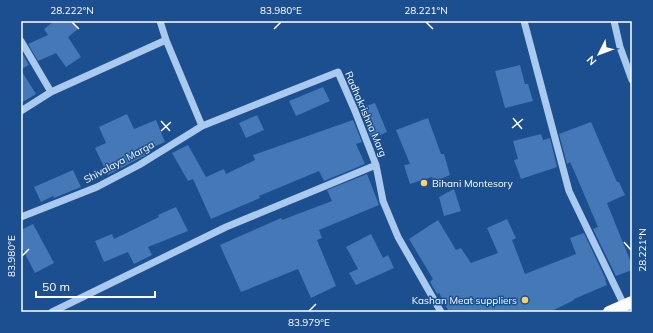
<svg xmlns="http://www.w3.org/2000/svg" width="653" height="333" font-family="Mulish,sans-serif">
<rect width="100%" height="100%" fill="#1b4f8f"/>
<!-- building -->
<path fill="#4478b7" d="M54,21H71L78,29L68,37L81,57L66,67L56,53L38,61L28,44L48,35L44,29Z
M21,51L29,65L21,69Z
M520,65L525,84H528L533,101L505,108L495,71Z
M21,70L36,94L21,103Z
M323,87L330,101L296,116L289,101Z
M375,103L387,132L371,139L360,108Z
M127,114L134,129L156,120L165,142L144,151L146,155L108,175L95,148L106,143L99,127Z
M257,115L264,130L246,138L239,123Z
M428,118L441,154H444L450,175L434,182L432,177L410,184L404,165L410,164L396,130Z
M353,120L362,142L356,144L365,164L324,181L319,171L259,196L260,198L211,219L193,179L188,181L172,153L188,145L206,177L224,169L226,174L255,160L253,155Z
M591,122L617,182H619L625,195L607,203L632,265V270L616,276L593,229L598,227L575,173L570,162L567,164L559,134Z
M541,134L543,140L550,138L557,167L521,179L514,160L518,159L513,141Z
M73,170L81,187L54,198L53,196L41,202L34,187Z
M367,174L379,205L319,230L322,238L317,240L336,286L311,298L298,269L241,292L220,245L281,218L282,220L332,201L327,190Z
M454,189L461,211L444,216L439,197Z
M176,207L188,231L148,247L152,255L134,264L128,252L104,262L95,241L112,234L114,239L159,217L158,215Z
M507,219L516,238L512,240L525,274L576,254L570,238L584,233L606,280H605L607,285L574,299V300L550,312H449L439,293L437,294L430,282L433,279L409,239L438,220L456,250L461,248L471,263L498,253L487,228Z
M33,224L54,263L35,273L21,246V230Z
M371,234L383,258L388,255L394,268L356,285L349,273L358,269L346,247Z"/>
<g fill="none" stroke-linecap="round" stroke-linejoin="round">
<!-- minor -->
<path stroke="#a9c9ee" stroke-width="7" d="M160,21L166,40L202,126L338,72L355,111L376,165L383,201L398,237L441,312
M524,21L569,191L624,305
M614,21L620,47L632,80
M21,41L51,92
M21,111L51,92L166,40
M21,217L97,187L139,165L202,126
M52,312L226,227L376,165"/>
<!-- highway -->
<path stroke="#fff" stroke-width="12" d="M609,312L632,302"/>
</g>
<!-- ticks -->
<path fill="none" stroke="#fff" stroke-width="1.5" d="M72,22L79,29M426,22L433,29M274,29L281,22M513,118L522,129M161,121L170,131M512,128L523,119M161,131L171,122M624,242L631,250M22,256L29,249M309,311L316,304"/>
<!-- markers -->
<g fill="#ffd166" stroke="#1b4f8f" stroke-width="1.5">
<circle cx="424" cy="183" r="4"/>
<circle cx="525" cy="300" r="4"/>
</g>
<g text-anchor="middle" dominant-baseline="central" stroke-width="3" stroke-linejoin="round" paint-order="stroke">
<!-- street labels -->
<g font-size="10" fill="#fff" stroke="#1b4f8f">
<text transform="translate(366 114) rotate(67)">Radhakrishna Marg</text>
<text transform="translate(119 162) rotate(-28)">Shivalaya Marga</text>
</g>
<!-- poi labels -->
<g font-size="10" fill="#fff" stroke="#1b4f8f" text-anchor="start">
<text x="432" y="183">Bihani Montesory</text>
<text x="517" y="300" text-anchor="end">Kashan Meat suppliers</text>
</g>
</g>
<!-- border -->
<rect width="653" height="333" fill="none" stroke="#1b4f8f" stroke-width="44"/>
<!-- north arrow -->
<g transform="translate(599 54) rotate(228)" stroke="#1b4f8f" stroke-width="3" paint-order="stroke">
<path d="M0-3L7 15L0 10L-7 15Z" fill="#ffffff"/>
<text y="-6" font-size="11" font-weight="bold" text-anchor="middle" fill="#ffffff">N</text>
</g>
<!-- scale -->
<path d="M36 291v6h119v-6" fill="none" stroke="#ffffff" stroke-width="2"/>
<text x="42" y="291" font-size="12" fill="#ffffff" stroke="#1b4f8f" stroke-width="3" paint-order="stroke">50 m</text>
<rect x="22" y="22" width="609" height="289" fill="none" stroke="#fff" stroke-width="1.5"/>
<g font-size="10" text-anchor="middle" fill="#fff">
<text x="72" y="14">28.222°N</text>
<text x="281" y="14">83.980°E</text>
<text x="426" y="14">28.221°N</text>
<text transform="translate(642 250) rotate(-90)" y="4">28.221°N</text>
<text transform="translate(11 256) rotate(-90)" y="4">83.980°E</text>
<text x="309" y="326">83.979°E</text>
</g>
</svg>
